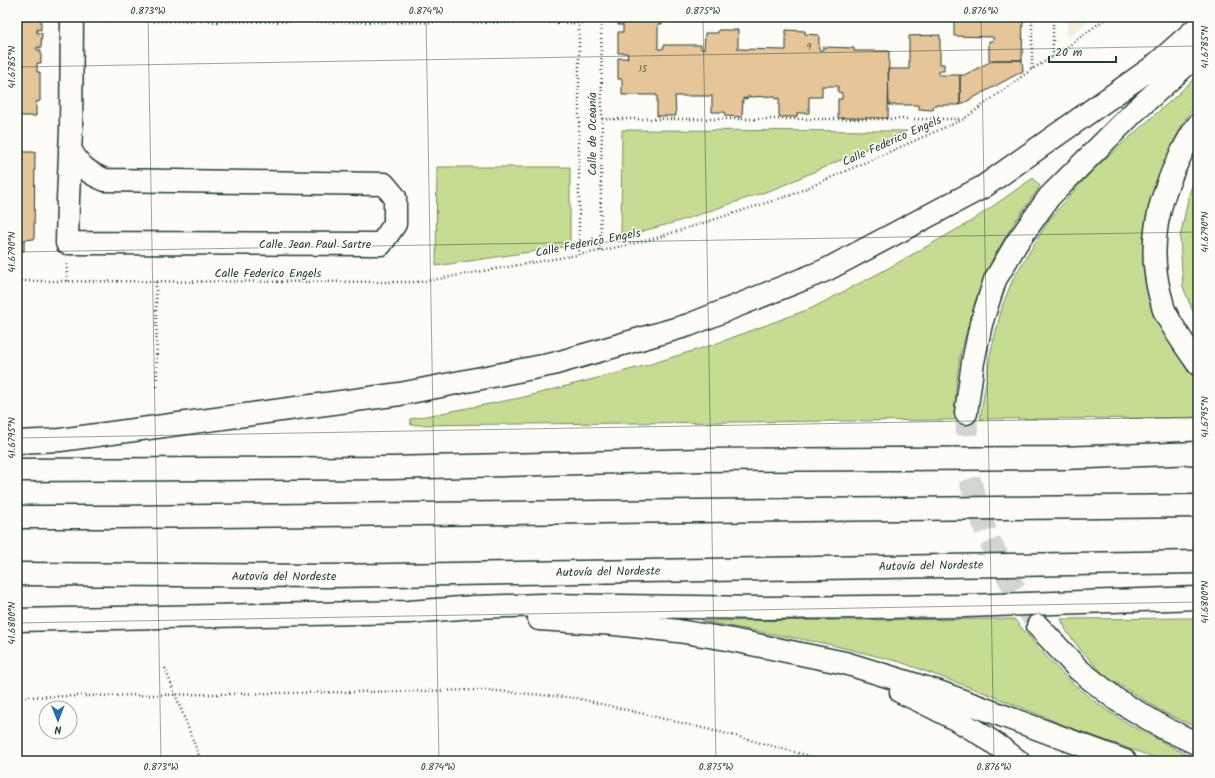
<svg xmlns="http://www.w3.org/2000/svg" width="1215" height="778" font-family="Kalam,sans-serif">
<rect width="100%" height="100%" fill="#fdfcf7"/>
<filter id="ink" filterUnits="userSpaceOnUse"><feTurbulence type="fractalNoise" baseFrequency=".025" numOctaves="2"/><feDisplacementMap in="SourceGraphic" scale="8" xChannelSelector="R" yChannelSelector="G"/><feConvolveMatrix kernelMatrix="1 2 1 2 8 2 1 2 1" color-interpolation-filters="sRGB"/></filter>
<g filter="url(#ink)">
<!-- built -->
<path fill="#f6ecda" d="M1067,17H1094L1067,38Z"/>
<!-- green -->
<path fill="#c6dc92" stroke="#728c63" d="M1198,75V104L1187,116L1162,167L1151,201L1167,333L1198,377V418L980,419L991,350L1003,304L1013,279L1049,220L1071,194L1095,168L1176,96Z
M622,130L907,131L777,188L680,221L621,237Z
M437,167H570V246L436,266Z
M1198,171V324L1183,287L1180,238L1189,194Z
M1033,178L1040,186L1012,226L993,258L976,299L960,356L956,386V420L411,425L410,419L520,398L644,366L715,344L812,308L885,270L970,222Z
M1198,618V728L1167,714L1105,676L1080,649L1067,632L1061,619Z
M1014,619C1036,644 1057,671 1083,692C1105,711 1131,726 1157,739C1171,746 1184,754 1198,759V761H1164L1071,728L988,694L900,662L828,644L701,621Z"/>
<!-- building -->
<path fill="#e6c598" stroke="#1f3d34" d="M17,17H41V30L37,29V33H42L41,48L37,47V50H41V63H37V72H40V101L36,102V116H17Z
M619,17H662V24H658V49H663L664,45H701V49H704L705,33H718V30H738V49L786,50V30L805,31V34L819,35V50H823V47L854,48V51H889L888,118H838V99H842V93L838,92V86H822V97H809V113H797V117H779V98L775,99V96L747,97V99L743,98L742,117L725,116V112H712V96H675L676,116H657V95H622V79H618V58H628L627,53H618V32H623V25H618Z
M954,17H1023L1022,60H989V41H993V37L954,36Z
M940,35V64H944V71H939V75H960V105H934L933,110L919,109V105H889L888,69H909V36Z
M994,60H1022L1023,71L960,105V75H964Z
M17,152H35L34,239L24,240V251H17Z"/>
<g fill="none" stroke-linecap="round" stroke-linejoin="round">
<!-- highway-tunnel -->
<path stroke="#d1d6d0" stroke-width="22" stroke-dasharray="22 11" stroke-linecap="butt" d="M966,413L969,478L987,535L1010,581L1038,626"/>
<defs>
<path id="minor" d="M70,149C79,166 88,173 105,180L384,184L395,197V224L381,244L67,243L68,200L71,131L72,17"/>
<path id="highway" d="M1198,125C1191,134 1186,144 1181,154C1158,199 1147,245 1160,295C1162,300 1162,305 1164,310C1173,329 1186,347 1198,364
M966,413L973,362L981,324L995,280L1016,244L1049,197L1135,111L1198,54
M17,442L60,440L400,394L553,364L689,325L826,270L983,187L1153,67L1198,27
M17,470L391,468L701,460L1062,458L1198,453
M17,517H119L1198,506
M17,574L330,576L1198,562
M539,619L615,624L678,631L727,639L845,663L939,692L1125,761
M17,620L409,612L474,607L542,605L765,608L965,606L1198,598
M1038,626L1079,670L1117,700L1164,728L1198,744
M901,692C942,711 983,732 1018,761"/>
</defs>
<!-- minor casing -->
<use href="#minor" stroke="#1f3d34" stroke-width="25"/>
<!-- highway casing -->
<use href="#highway" stroke="#1f3d34" stroke-width="25"/>
<!-- path -->
<path stroke="#1f3d34" stroke-width="2.5" stroke-dasharray="1 3" stroke-linecap="butt" d="M93,21L600,23
M1053,57V17
M1032,69V17
M602,119H962
M600,251L602,119L601,17
M579,255V17
M67,264V281
M17,281L420,282L600,251L653,239L791,195L964,119L1032,69L1053,57L1108,17
M156,282L157,390
M165,668L201,761
M17,697L486,690L576,698L732,735L820,759L824,761"/>
<!-- minor -->
<use href="#minor" stroke="#fdfcf7" stroke-width="22"/>
<!-- highway -->
<use href="#highway" stroke="#fdfcf7" stroke-width="22"/>
</g>
</g>
<!-- ticks -->
<path fill="none" stroke="#1f3d34" stroke-width="1" stroke-opacity="0.45" d="M148,17L161,761M426,17L439,761M703,17L716,761M981,17L994,761M17,67L1198,46M17,252L1198,232M17,438L1198,417M17,623L1198,602"/>
<g text-anchor="middle" dominant-baseline="central" stroke-width="3" stroke-linejoin="round" paint-order="stroke">
<!-- number labels -->
<g font-size="10" fill="#515f4d">
<text x="809" y="47">9</text>
<text x="643" y="69">15</text>
</g>
<!-- street labels -->
<g font-size="12" fill="#1f3d34" stroke="#fdfcf7">
<text transform="translate(592 134) rotate(-90)">Calle de Oceanía</text>
<text transform="translate(892 141) rotate(-24)">Calle Federico Engels</text>
<text transform="translate(588 243) rotate(-11)">Calle Federico Engels</text>
<text x="315" y="244">Calle Jean Paul Sartre</text>
<text x="268" y="273">Calle Federico Engels</text>
<text transform="translate(931 566) rotate(-1)">Autovía del Nordeste</text>
<text transform="translate(608 572) rotate(-1)">Autovía del Nordeste</text>
<text x="284" y="576">Autovía del Nordeste</text>
</g>
</g>
<!-- margin -->
<rect width="1215" height="778" fill="none" stroke="#fdfcf7" stroke-width="44"/>
<!-- north arrow -->
<g transform="translate(58 720) rotate(179)"><circle r="19" fill="#fdfcf7" stroke="#a4b0a9"/>
<path d="M0-3L7 15L0 10L-7 15Z" fill="#1f6fb2"/>
<text y="-6" font-size="11" font-weight="bold" text-anchor="middle" fill="#1f3d34">N</text>
</g>
<!-- scale -->
<path d="M1049 56v6h67v-6" fill="none" stroke="#1f3d34" stroke-width="2"/>
<text x="1055" y="56" font-size="12" fill="#1f3d34" stroke="#fdfcf7" stroke-width="3" paint-order="stroke">20 m</text>
<rect x="22" y="22" width="1171" height="734" fill="none" stroke="#1f3d34" stroke-width="1.5"/>
<g font-size="10" text-anchor="middle" fill="#1f3d34">
<text x="148" y="14">0.873°W</text>
<text x="426" y="14">0.874°W</text>
<text x="703" y="14">0.875°W</text>
<text x="981" y="14">0.876°W</text>
<text transform="translate(1204 47) rotate(-90)" y="4">41.6785°N</text>
<text transform="translate(11 67) rotate(-90)" y="4">41.6785°N</text>
<text transform="translate(1204 232) rotate(-90)" y="4">41.6790°N</text>
<text transform="translate(11 252) rotate(-90)" y="4">41.6790°N</text>
<text transform="translate(1204 417) rotate(-90)" y="4">41.6795°N</text>
<text transform="translate(11 438) rotate(-90)" y="4">41.6795°N</text>
<text transform="translate(1204 602) rotate(-90)" y="4">41.6800°N</text>
<text transform="translate(11 623) rotate(-90)" y="4">41.6800°N</text>
<text x="161" y="770">0.873°W</text>
<text x="438" y="770">0.874°W</text>
<text x="716" y="770">0.875°W</text>
<text x="994" y="770">0.876°W</text>
</g>
</svg>
